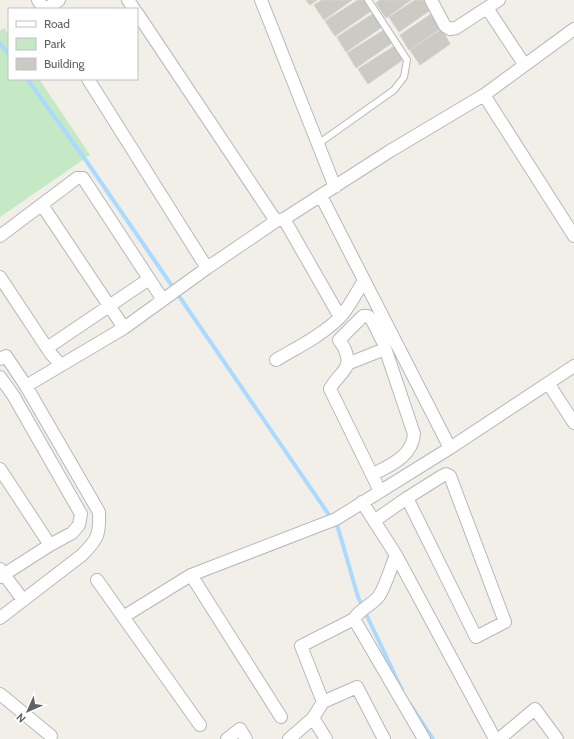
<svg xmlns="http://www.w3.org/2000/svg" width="574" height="739" font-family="Cabin,sans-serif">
<rect width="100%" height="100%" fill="#f1efe8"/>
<!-- green -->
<path fill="#c5e8c5" d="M4,28L9,35V79H39L90,155L0,217V31Z"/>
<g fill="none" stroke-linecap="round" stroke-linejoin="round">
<!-- stream -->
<path stroke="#aadaff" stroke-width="4" d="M0,43L9,55
M27,79L85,159L338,528L358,597L402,690
M410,704L433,739"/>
</g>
<!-- building -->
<path fill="#cccac5" stroke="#d6d1c6" d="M306,0H317L310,5Z
M322,0H352L324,20L314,5Z
M358,0H364L371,11L335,36L325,21Z
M380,0H411L386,18L376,3Z
M415,0H423L429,11L399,32L389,17Z
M374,13L382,27L346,52L337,37Z
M431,14L440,29L409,50L400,35Z
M442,29L450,44L420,65L410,50Z
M384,30L392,43L356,68L347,53Z
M396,45L404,59L368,84L358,69Z"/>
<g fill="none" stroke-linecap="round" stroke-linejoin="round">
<defs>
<path id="lane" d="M318,144L394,90L404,77L407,60L368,0"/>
<path id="street" d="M38,0L44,9
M128,0L134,9
M261,0L335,187
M431,0L445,26L450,29L456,28L499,0
M487,8L524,64
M46,9L59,0
M137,13L276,221
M88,79L207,268
M484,95L574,236
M321,196L450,448
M42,205L124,328
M284,219L340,317
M0,236L77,178H83L163,300
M0,277L51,354L61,365
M47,348L149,279
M0,359L6,356L26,386L99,512C100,534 98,539 82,555L0,618
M276,360C296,348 319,337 336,321C348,311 355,294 364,281
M347,364L385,349
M0,377L13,395L81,514L79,525L72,533L50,545L0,577
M548,383L574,423
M26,386L124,328L207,268L276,221L284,219L390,151L484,95L574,29
M0,469L50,545
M372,475C390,465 412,457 414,434L383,342L372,320L368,316H363L339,340C345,347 351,361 345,369C339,378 335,379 330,389L380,491
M362,502L396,555C391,567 386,585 379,596C372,605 360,609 354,619L424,739
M374,521L407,498L476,637L505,622L450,476L446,474L442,476L407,498
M396,555L495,739
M0,569L23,600
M191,575L281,717
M97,580L200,725
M123,617L191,575L336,519L450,448L574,366
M0,694L51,736
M323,702L357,687L384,739
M313,718L326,739
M227,739L240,729L246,739
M289,739L313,718L323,702L301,646L354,619
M499,739L535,709L557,739"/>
</defs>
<!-- lane casing -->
<use href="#lane" stroke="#b5b8bc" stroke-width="8"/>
<!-- street casing -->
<use href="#street" stroke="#b5b8bc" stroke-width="14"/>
<!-- lane -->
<use href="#lane" stroke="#fff" stroke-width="6"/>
<!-- street -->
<use href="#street" stroke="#fff" stroke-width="12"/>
</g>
<!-- legend -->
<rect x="8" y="8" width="130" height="72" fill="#ffffff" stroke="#bfc1c3"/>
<rect x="16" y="21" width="20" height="6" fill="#ffffff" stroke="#bfc1c3"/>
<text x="44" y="28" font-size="12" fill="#5f6368">Road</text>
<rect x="16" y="38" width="20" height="12" fill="#c5e8c5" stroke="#bfc1c3"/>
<text x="44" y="48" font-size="12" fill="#5f6368">Park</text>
<rect x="16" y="58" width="20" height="12" fill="#cccac5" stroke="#bfc1c3"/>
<text x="44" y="68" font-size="12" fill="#5f6368">Building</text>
<!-- north arrow -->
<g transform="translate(28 711) rotate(225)" stroke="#ffffff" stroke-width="3" paint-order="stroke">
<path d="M0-3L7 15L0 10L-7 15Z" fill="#5f6368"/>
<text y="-6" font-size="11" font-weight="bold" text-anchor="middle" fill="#5f6368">N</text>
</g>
</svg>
